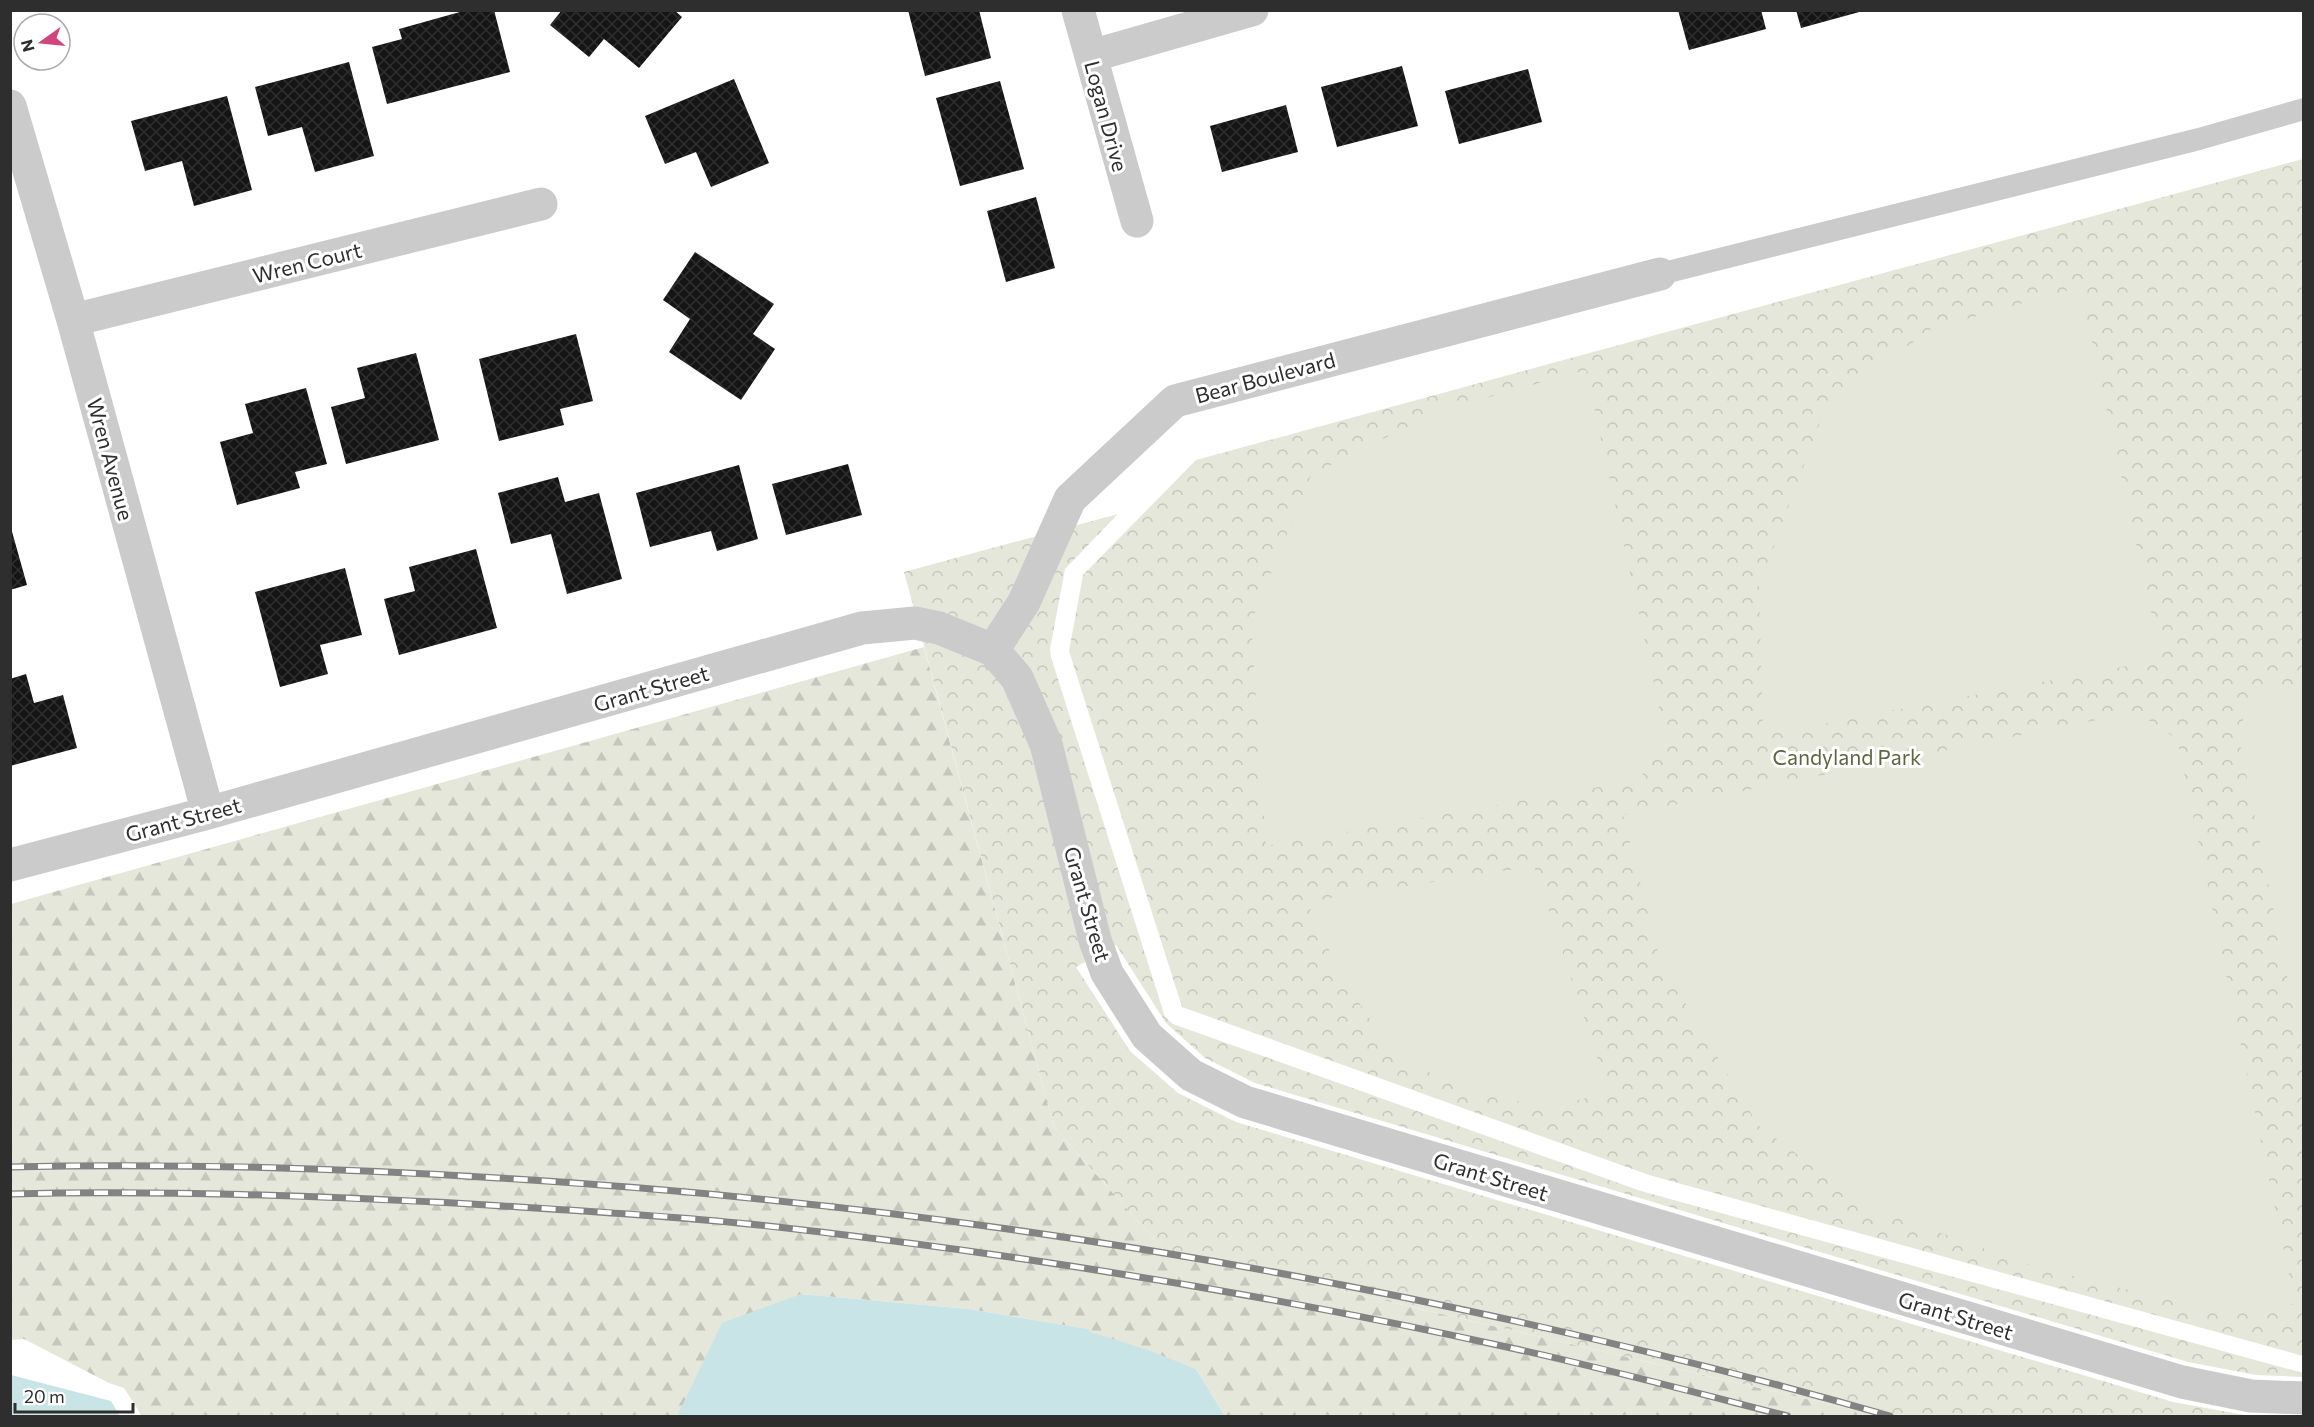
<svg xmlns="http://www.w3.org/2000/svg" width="2314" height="1427" font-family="Commissioner,sans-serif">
<defs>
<pattern id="forest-firs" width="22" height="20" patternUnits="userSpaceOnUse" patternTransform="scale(1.5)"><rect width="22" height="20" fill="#e5e7db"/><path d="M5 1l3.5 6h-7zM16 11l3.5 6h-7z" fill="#c5c6bc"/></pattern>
<pattern id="park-crowns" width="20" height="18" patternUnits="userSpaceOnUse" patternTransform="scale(1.5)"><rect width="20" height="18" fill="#e5e7db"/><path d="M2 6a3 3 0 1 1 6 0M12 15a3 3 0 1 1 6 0" fill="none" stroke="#c5c6bc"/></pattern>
<pattern id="building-cross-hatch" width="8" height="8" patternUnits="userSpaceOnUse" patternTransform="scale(1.5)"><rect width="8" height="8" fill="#151515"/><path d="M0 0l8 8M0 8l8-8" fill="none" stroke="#2f2f2f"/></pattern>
</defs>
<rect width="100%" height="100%" fill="#fff"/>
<!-- forest -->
<path fill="url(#forest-firs)" d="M924,647L1054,1127L1163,1249L1880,1416H1225L1196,1369L1091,1332L1087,1329L969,1309L801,1294L678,1414L679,1416H142L124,1388L109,1383L24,1339L11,1340V904Z"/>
<!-- park -->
<path fill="url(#park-crowns)" d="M2303,159V1356L1649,1175L1182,1007L1069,651L1083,575L1196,460Z
M1118,514L1065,569L1050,649L1051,657L1165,1017L1173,1024L1641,1191L2303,1373V1377L2256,1375L2188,1362L1255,1083L1205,1058L1166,1023L1116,945L1076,967L1130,1051L1178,1093L1236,1122L2173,1402L2250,1416H1880L1163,1249L1054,1127L904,572Z"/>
<!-- pitch -->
<path fill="#e5e7db" d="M2080,287L2158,643L2137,664L1763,735L1759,586L1826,406L1931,329Z
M1586,370L1666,739L1639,780L1266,846L1251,623L1311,475L1439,411Z
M2303,682H2304L2303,1055L2238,734L2253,691Z
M2136,712L2177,739L2295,1304L2224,1314L2034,1266L1867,1207L1758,1125L1660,960L1623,815Z
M1534,866L1609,1093L1543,1108L1447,1082L1392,1052L1341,976L1307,902Z"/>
<!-- water -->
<path fill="#c9e4e6" d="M801,1294L969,1309L1088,1329L1091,1332L1148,1350L1196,1369L1225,1416H679L678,1414L722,1323Z
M11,1375L111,1401L120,1416H11Z"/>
<!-- building -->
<path fill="url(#building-cross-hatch)" d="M467,10H494L510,72L387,104L372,47L402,39L399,29Z
M562,10H674L682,17L639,68L604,39L589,57L550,25Z
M908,10H979L991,58L925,76Z
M1678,10H1761L1766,29L1689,50Z
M1796,10H1863V11L1801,28Z
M349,62L374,156L315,172L302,127L268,136L255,87Z
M1402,66L1418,126L1337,147L1321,87Z
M1528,69L1542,122L1459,144L1445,91Z
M734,79L769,163L711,187L696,152L665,164L645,116Z
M1000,81L1024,169L960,186L936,98Z
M227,96L252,190L194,206L182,161L145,171L131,121Z
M1286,105L1298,152L1222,172L1210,126Z
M1036,197L1055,268L1006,282L987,211Z
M695,252L774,304L753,334L775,349L741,400L669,352L690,319L663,300Z
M576,334L593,401L560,409L564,425L499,441L479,359Z
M416,353L439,440L346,464L331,407L365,398L357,368Z
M306,388L327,464L295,472L300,488L237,505L220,442L253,433L245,404Z
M848,464L862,515L786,535L772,484Z
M739,465L758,539L717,551L711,531L650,547L636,493Z
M558,477L565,502L599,493L622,579L567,594L551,534L511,544L498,493Z
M11,528L27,585L10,590V529Z
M476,549L497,628L399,655L384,599L415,591L409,567Z
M345,568L362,635L320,645L328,674L280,687L255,592Z
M26,674L34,703L63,695L77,748L10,766V679Z"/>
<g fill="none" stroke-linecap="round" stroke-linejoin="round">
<!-- service -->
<path stroke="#cbcbcb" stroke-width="22" d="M1660,274L2199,139L2304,109"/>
<!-- minor -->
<path stroke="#cbcbcb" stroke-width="33" d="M1078,10L1137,221
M1091,56L1252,10
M10,106L73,320L208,813
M73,320L541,204
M993,650L1024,602L1070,499L1175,401L1660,274
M10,865L208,813L862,628L915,623L939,628L993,650L1017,678L1046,744L1095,940L1107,973L1147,1036L1191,1075L1245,1102L2182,1382L2251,1396L2304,1398"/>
<defs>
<path id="rail" d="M10,1167C173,1163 336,1168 498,1178C969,1206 1436,1287 1890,1416
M10,1194C164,1190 318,1196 471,1204C567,1210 663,1215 759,1225C1013,1253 1266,1294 1516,1349C1607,1369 1697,1393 1787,1416"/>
</defs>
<!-- rail casing -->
<use href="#rail" stroke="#838383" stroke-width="7"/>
<!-- rail -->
<use href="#rail" stroke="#fff" stroke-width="4.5" stroke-dasharray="14" stroke-linecap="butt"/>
</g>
<g text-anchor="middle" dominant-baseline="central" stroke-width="6" stroke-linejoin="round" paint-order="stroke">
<!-- street labels -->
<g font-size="21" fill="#2e2e2e" stroke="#fff">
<text transform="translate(1107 116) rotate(75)">Logan Drive</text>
<text transform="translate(307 262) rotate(-14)">Wren Court</text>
<text transform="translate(1265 377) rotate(-15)">Bear Boulevard</text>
<text transform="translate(111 459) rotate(75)">Wren Avenue</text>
<text transform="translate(651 688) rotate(-16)">Grant Street</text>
<text transform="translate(183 819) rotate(-15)">Grant Street</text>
<text transform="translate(1088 904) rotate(74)">Grant Street</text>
<text transform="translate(1491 1176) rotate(17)">Grant Street</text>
<text transform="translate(1956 1315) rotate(17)">Grant Street</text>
</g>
<!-- park labels -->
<g font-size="21" fill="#5e6541" stroke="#fff">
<text x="1847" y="756">Candyland Park</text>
</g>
</g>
<!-- border -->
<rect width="2314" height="1427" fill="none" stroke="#2e2e2e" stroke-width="24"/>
<!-- north arrow -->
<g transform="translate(42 42) rotate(255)"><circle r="28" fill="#ffffff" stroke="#ababab" stroke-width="1.5"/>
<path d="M0-4.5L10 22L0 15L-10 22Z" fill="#d0457e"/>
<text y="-9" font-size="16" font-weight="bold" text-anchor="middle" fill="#2e2e2e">N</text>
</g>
<!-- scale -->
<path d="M15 1403v9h118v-9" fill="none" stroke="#2e2e2e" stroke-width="3"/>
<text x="24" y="1403" font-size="18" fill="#2e2e2e" stroke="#ffffff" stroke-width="4.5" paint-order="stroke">20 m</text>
</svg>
